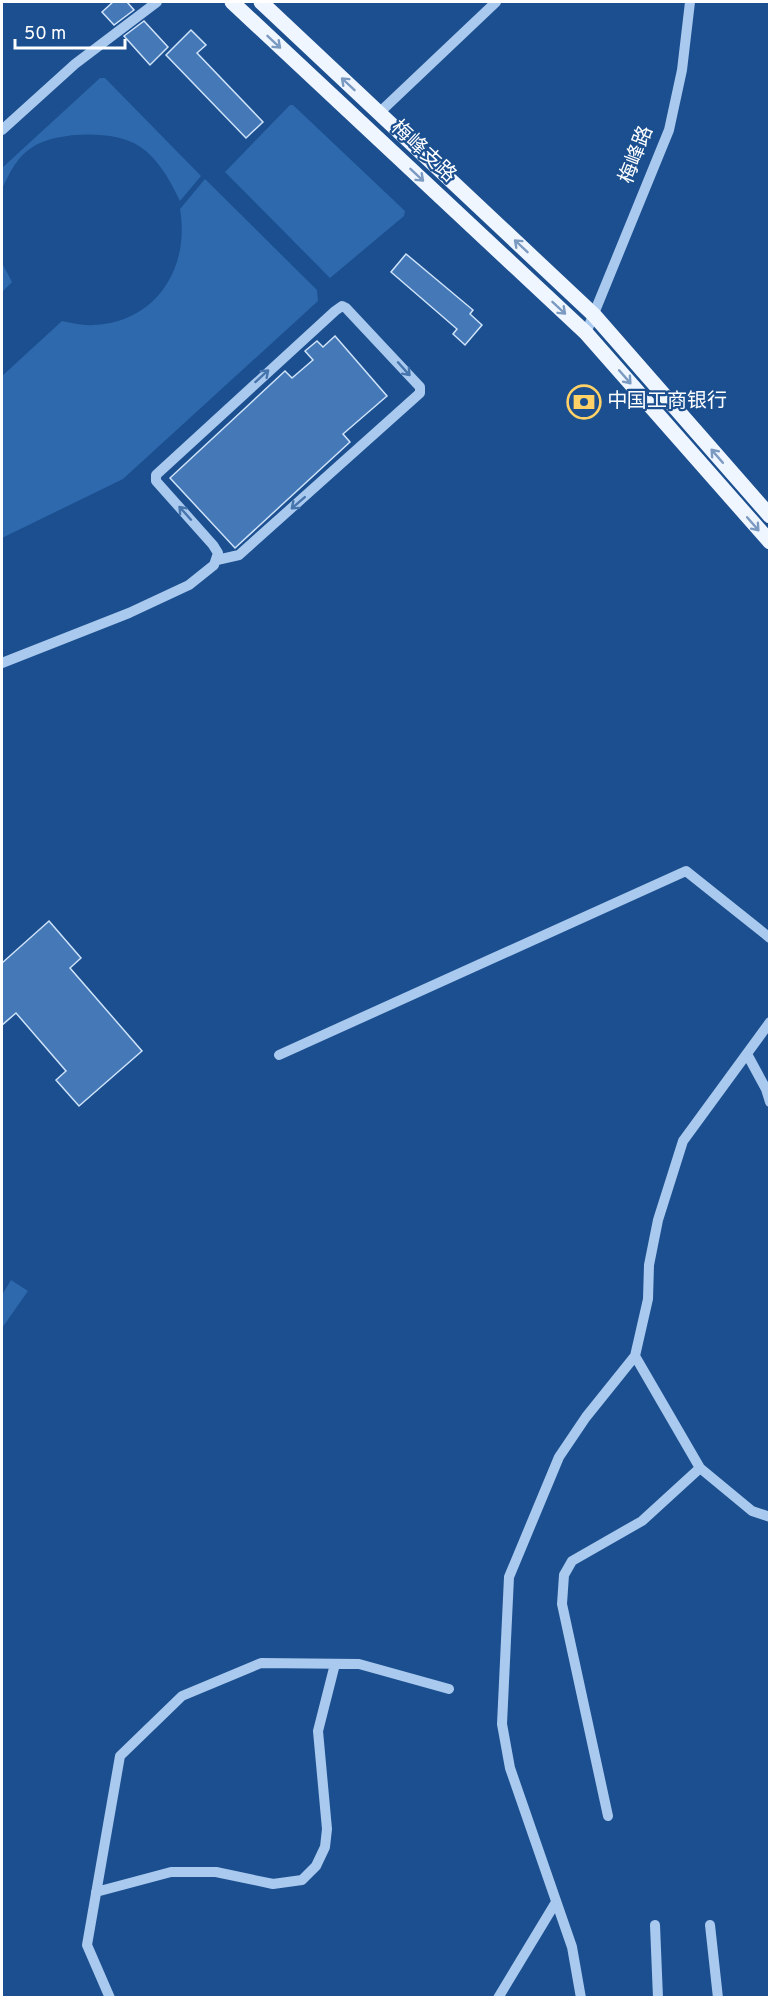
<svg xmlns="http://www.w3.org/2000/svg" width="771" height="1999" font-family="Overpass,'Noto Sans SC',sans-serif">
<rect width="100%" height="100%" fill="#1b4f8f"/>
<!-- green -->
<path fill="#2e69ad" d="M100,78H105L201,176L180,201C171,182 158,158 139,146C115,130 56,131 31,148C17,157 9,174 2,189V168Z
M290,105H293L405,211L404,216L330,278L225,172Z
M205,179L317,290L318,301L123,479L2,538V376L62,321C73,323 83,326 94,325C157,322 190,267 180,209Z
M2,263L12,282L2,292Z
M11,1280L28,1291L2,1328V1295Z"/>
<!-- building -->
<path fill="#4478b7" stroke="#cfe3fa" stroke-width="1.5" d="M113,2H127L134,10L114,25L102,12Z
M144,21L168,47L150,65L124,36Z
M191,30L206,45L197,53L263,122L246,138L166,55Z
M406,254L473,310L470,314L482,325L465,345L453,334L457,329L391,272Z
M335,336L387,396L343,434L350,442L235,548L170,478L285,371L292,378L313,360L305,351L317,341L323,347Z
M49,921L81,958L70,968L142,1051L79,1106L56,1080L66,1071L16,1013L2,1025V963Z"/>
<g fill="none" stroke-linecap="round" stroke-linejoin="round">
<!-- minor -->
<path stroke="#a9c9ee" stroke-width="10" d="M379,113L496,2
M2,130L75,64L157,2
M586,333L669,130L682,70L690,2
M2,663L129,613L189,585L214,565L218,553L213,545L156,481V475L335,311L342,306L346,308L420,387V393L239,555L217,560
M747,1054L766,1089L770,1102
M279,1055L686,871L770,938
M635,1356L700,1468L752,1511L770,1517
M608,1816L562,1604L564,1575L572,1561L642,1521L700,1468
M96,1892L171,1872H216L273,1884L302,1880L316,1866L325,1847L327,1829L318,1731L335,1664
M655,1925L658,1998
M710,1925L718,1998
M110,1998L87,1945L120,1756L182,1696L261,1663L359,1664L449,1689
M498,1998L556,1902
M581,1998L572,1947L510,1768L502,1724L509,1577L559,1457L586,1417L635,1356L648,1299L649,1265L658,1220L683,1141L770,1022"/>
<!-- major -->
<path stroke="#f0f6ff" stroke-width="15" d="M232,2L586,333L770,542
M261,2L594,315L770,516"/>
</g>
<!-- one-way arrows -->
<defs><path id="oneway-shaft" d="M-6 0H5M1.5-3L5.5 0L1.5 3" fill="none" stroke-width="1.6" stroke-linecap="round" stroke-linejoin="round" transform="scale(1.5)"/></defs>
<g stroke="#7b9ac1">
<use href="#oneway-shaft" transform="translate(274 42) rotate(43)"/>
<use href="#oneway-shaft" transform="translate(348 84) rotate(-137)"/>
<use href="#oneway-shaft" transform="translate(417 175) rotate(43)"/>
<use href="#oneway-shaft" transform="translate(521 246) rotate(-137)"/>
<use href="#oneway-shaft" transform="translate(559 308) rotate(43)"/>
<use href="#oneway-shaft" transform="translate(625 377) rotate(49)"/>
<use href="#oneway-shaft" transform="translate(717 456) rotate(-131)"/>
<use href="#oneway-shaft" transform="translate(753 524) rotate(49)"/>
</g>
<g stroke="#4674ac">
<use href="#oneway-shaft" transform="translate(404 369) rotate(48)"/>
<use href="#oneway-shaft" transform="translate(262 376) rotate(-42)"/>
<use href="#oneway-shaft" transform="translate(298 503) rotate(139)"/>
<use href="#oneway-shaft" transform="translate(185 513) rotate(-132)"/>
</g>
<!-- icons -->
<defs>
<symbol id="bank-ring" viewBox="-11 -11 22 22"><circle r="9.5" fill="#1b4f8f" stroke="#ffd166" stroke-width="1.5"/><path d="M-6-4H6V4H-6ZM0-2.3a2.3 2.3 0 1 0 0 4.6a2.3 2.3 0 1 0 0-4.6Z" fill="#ffd166"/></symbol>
</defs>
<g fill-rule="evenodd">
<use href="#bank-ring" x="565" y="383" width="38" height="38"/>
</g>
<g text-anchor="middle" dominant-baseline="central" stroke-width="4.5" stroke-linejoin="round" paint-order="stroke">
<!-- street labels -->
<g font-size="20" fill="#fff" stroke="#1b4f8f">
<text transform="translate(423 152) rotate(43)">梅峰支路</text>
<text transform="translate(637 155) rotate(-69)">梅峰路</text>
</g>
<!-- poi labels -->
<g font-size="20" fill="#fff" stroke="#1b4f8f" text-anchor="start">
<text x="607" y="402">中国工商银行</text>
</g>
</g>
<!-- border -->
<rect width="771" height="1999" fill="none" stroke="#ffffff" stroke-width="6"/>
<!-- scale -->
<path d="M15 39v9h110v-9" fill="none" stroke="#ffffff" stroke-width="3"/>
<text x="24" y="39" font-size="18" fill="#ffffff" stroke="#1b4f8f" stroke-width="4.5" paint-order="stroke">50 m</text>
</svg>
